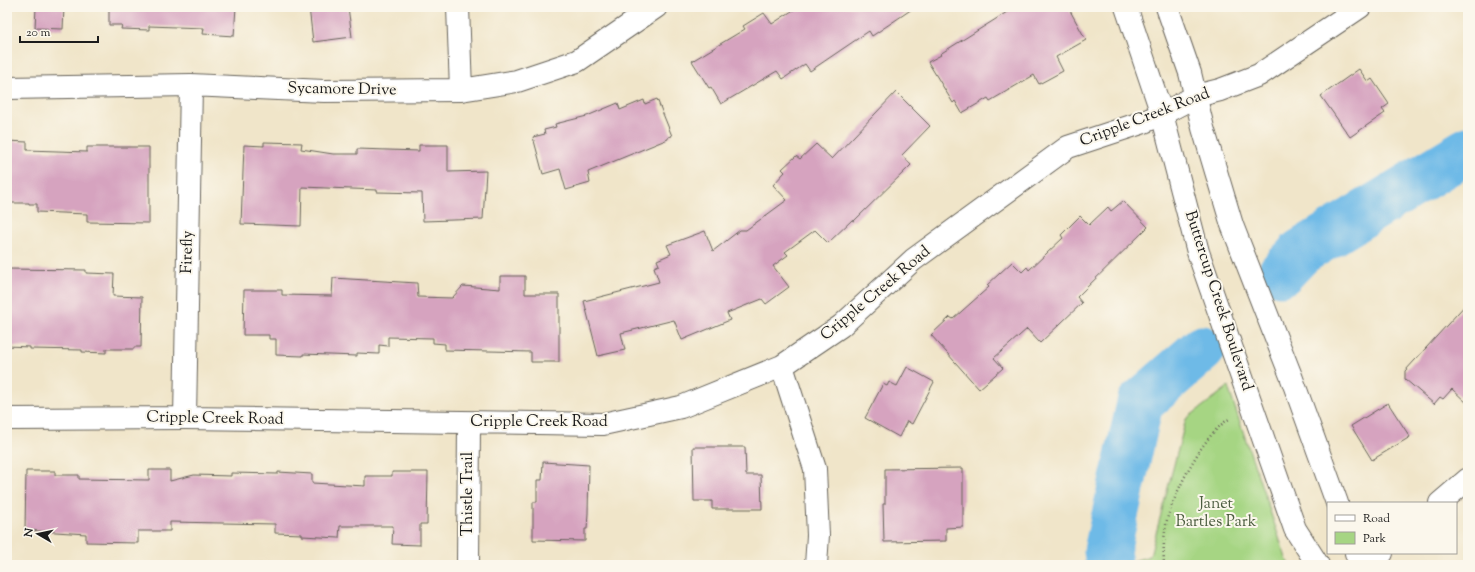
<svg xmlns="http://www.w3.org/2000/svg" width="1475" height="572" font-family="'Sorts Mill Goudy',serif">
<rect width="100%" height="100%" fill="#fbf7ec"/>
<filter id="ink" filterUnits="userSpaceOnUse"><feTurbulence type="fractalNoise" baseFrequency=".025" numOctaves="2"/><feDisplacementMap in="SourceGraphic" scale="8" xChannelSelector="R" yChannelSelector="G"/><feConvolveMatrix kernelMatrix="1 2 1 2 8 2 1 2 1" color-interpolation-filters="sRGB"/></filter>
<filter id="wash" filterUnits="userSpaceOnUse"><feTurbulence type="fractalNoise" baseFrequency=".012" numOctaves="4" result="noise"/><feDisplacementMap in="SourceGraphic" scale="16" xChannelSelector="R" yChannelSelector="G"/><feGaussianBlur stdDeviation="0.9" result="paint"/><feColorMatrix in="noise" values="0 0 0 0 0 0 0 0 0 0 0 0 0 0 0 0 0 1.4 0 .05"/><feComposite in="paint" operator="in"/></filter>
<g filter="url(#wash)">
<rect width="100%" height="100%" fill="#f0e5c9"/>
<!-- green -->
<path fill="#a6d583" stroke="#617850" d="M1228,387L1286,558L1289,565H1119L1150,556L1186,419Z"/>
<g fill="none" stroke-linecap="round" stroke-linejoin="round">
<!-- river -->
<path stroke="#6ebae7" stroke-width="47" d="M1281,273L1301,252L1468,150
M1109,565L1107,551L1140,403L1202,349"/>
</g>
<g id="blocks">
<!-- building -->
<path fill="#d6a3bf" d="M36,7H64L63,29L35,28Z
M109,7H236L234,36L203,34L204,28L149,26V30L121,29L122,25H109Z
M309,7H348L352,37L313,42Z
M798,7H915L872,36L869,31L810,71L805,64L783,79L777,71L721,104L711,87L709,88L692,61L745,29L743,26L764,13L772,24Z
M1015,7H1068L1086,40L1056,57L1063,71L1039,84L1034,75L990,101L988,98L962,113L955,101L953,103L928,62L941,55L940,54Z
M1359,69L1368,82L1372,79L1389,104L1382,109L1385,113L1350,137L1321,96Z
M896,92L930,126L902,155L911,165L854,221L852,220L828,243L815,230L785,252L788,255L773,266L789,287L766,304L762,299L727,313L730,320L682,340L674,320L621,333L625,350L598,356L584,301L659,282L654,267L659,265L657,260L671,254L667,245L705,231L713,251L740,230H746L787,200L773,185L785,172L782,169L796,156L800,159L816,144L832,159Z
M657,99L672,136L668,137V139L588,172L590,183L566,190L560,169L543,174L533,137L545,134L544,130L556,127L555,124L587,116L618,103L620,110L644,100L645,104Z
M7,141L27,142V150L87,152V147H149V223L87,222V214L37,212V204H29V203H7Z
M264,142L302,143L301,149L333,154H357V149L419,151V145H448V172L486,171L483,219L423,221L422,193L377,192V190L302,187L301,226L241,224L244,145L264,146Z
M1123,201L1148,227L1077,297L1082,303L1040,343L1027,329L994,358L1003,368L979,389L931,335L950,317L953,319L989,287L987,285L1012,262L1022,272L1027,267L1029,270L1063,238L1061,235L1080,216L1089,225L1108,207L1111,211Z
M7,269L86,270V273L114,274L113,296L142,297L141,347H134V349H106V353L82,352V350L30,349V347L7,346Z
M500,276H525V294H559V362H531V352L445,350V344L433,343V338L388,337V346L379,345V354L357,353V356L303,354V356L276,355V339H269V335H243L244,290H282V295L332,296L333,278L417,283L418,297L452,298L463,286L500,289Z
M1468,302V404L1452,389L1443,399L1440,397L1434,404L1405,379V371Z
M907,367L934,382L912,424L907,421L899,437L865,418L883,384L887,386L889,382L897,386Z
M1388,403L1410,437L1372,460L1351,426Z
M693,447H745L746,475H761L762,509H712V501H694Z
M543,462L589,465L588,513L587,529H585V541L533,540V502H537V480H542Z
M963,468V527L946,528V541L884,542L883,504H885V469Z
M149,470H170V481L194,475L231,476V473L278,474V472L312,474V483L365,486V476H392V472H428L427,524H420V545L392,544L393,526H340L339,538L302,536V534L275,533V524L170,522V531H138V543L86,542V534L25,530L26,471H55V475H79V479L149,480Z"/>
</g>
</g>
<g filter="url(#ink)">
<use href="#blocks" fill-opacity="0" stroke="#666259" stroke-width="1"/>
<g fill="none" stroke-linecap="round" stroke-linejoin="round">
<defs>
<path id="street" d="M458,7L461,90
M7,88L191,85L324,91L461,90L517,81L577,61L656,7
M782,366L815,469L818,535L816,565
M185,418L191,85
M7,419L185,418L603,424L681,407L782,366L841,326L913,260L1068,147L1144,122L1162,114L1196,96L1220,90L1259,75L1360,7
M1440,503L1468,479
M468,565L469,423
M1364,565L1382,553"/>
<path id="secondary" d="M1126,7L1162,114L1198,252L1295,529L1318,565
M1167,7L1190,73L1203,128L1232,225L1291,376L1337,503
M1356,553L1360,565"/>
</defs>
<!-- street casing -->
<use href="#street" stroke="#666259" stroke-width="24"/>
<!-- secondary casing -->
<use href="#secondary" stroke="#666259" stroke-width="24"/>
<!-- path -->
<path stroke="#666259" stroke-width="2.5" stroke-dasharray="1 3" stroke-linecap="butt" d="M1164,565C1163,550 1164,530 1168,516C1178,487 1204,432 1231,418"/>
<!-- street -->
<use href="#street" stroke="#fff" stroke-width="22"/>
<!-- secondary -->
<use href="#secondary" stroke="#fff" stroke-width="22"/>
</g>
</g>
<g text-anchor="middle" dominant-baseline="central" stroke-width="4" stroke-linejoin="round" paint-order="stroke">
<!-- street labels -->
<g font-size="16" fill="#1c1c1c" stroke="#fbf7ec">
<text transform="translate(342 90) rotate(1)">Sycamore Drive</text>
<text transform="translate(1145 118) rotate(-21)">Cripple Creek Road</text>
<text transform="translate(188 252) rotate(-89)">Firefly</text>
<text transform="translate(876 294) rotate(-40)">Cripple Creek Road</text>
<text transform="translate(1218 301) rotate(72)">Buttercup Creek Boulevard</text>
<text transform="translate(215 419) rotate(1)">Cripple Creek Road</text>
<text x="539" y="422">Cripple Creek Road</text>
<text transform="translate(468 494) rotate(-90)">Thistle Trail</text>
</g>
<!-- park labels -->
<g font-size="16" fill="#4c5d40" stroke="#fbf7ec">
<text x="1216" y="504">Janet<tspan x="1216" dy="18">Bartles Park</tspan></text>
</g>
</g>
<!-- margin -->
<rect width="1475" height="572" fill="none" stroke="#fbf7ec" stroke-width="24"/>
<!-- legend -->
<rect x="1327" y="502" width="130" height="52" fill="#fbf7ec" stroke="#a29f99"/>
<rect x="1335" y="515" width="20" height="6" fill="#ffffff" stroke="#a29f99"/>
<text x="1363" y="522" font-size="12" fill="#1c1c1c">Road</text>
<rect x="1335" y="532" width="20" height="12" fill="#a6d583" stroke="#a29f99"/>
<text x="1363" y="542" font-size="12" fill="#1c1c1c">Park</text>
<!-- north arrow -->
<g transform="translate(38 534) rotate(279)" stroke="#fbf7ec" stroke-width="3" paint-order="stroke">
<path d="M0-3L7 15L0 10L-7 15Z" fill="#1c1c1c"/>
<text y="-6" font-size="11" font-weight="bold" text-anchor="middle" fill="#1c1c1c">N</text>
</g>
<!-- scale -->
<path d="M20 36v6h78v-6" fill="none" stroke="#1c1c1c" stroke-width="2"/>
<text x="26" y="36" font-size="12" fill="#1c1c1c" stroke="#fbf7ec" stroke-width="3" paint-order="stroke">20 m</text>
</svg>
